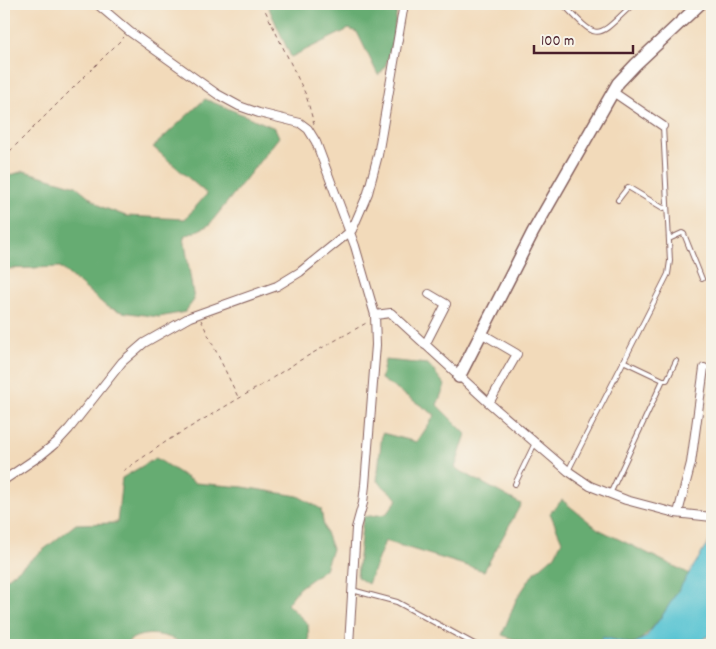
<svg xmlns="http://www.w3.org/2000/svg" width="716" height="649" font-family="Dekko,sans-serif">
<rect width="100%" height="100%" fill="#f7f3e8"/>
<filter id="ink" filterUnits="userSpaceOnUse"><feTurbulence type="fractalNoise" baseFrequency=".02" numOctaves="2"/><feDisplacementMap in="SourceGraphic" scale="10" xChannelSelector="R" yChannelSelector="G"/><feConvolveMatrix kernelMatrix="1 2 1 2 8 2 1 2 1" color-interpolation-filters="sRGB"/></filter>
<filter id="wash" filterUnits="userSpaceOnUse"><feTurbulence type="fractalNoise" baseFrequency=".0096" numOctaves="4" result="noise"/><feDisplacementMap in="SourceGraphic" scale="20" xChannelSelector="R" yChannelSelector="G"/><feGaussianBlur stdDeviation="1.12" result="paint"/><feColorMatrix in="noise" values="0 0 0 0 0 0 0 0 0 0 0 0 0 0 0 0 0 1.4 0 .05"/><feComposite in="paint" operator="in"/></filter>
<g filter="url(#wash)">
<rect width="100%" height="100%" fill="#f2daba"/>
<!-- forest -->
<path fill="#66ac72" stroke="#58664e" d="M267,4H398C395,19 392,67 378,75L357,32L349,29L291,57Z
M205,99L275,128L279,137L209,225L184,237L194,300L185,312L159,317L122,312L107,307L60,267L4,269V177L24,171L76,186L102,207L126,216L185,219L207,194L153,147Z
M385,360L428,364L445,385L437,405L466,434L455,468L521,504L484,571L385,541L368,584L357,577L363,517L386,514L398,499L377,481L382,433L417,442L435,415L381,379Z
M156,458L195,483L243,487L298,496L321,509L324,527L332,549L325,569L299,588L287,604L308,624L309,645H183C169,633 137,629 125,645H4V581L76,524L117,523L122,478Z
M562,500L598,529L690,574C678,592 652,636 633,644L531,645L502,635L516,600L533,574L555,555L562,541L550,513Z"/>
<!-- water -->
<path fill="#58c4d3" stroke="#51727f" d="M712,537V634L704,638L698,645H597L603,637L633,644L646,637L662,616Z"/>
</g>
<g filter="url(#ink)">
<g fill="none" stroke-linecap="round" stroke-linejoin="round">
<defs>
<path id="lane" d="M563,4C600,43 596,39 633,4
M618,200L628,187L663,208L667,207
M669,239L682,233L684,234L702,279
M663,380H667L676,361
M568,471L668,274L670,261L663,126
M515,484L535,443
M610,494L663,380L623,361
M352,590L397,602L476,645"/>
<path id="street" d="M97,4L130,32L217,94L239,106L259,113L300,123L308,129L316,142L355,246L375,315L376,345L365,485L363,503L356,528L349,645
M613,92L663,126
M375,315L391,313L489,403L568,471L590,486L626,500L675,513L712,517
M481,333L517,354L489,403
M425,345L446,304L429,294
M4,480L41,455L57,442L69,429L122,362L144,343L190,317L277,286L300,272L352,230L368,193L378,155L404,4
M678,513L691,463L704,368"/>
<path id="secondary" d="M459,377L533,232L618,83L636,64L700,4"/>
</defs>
<!-- lane casing -->
<use href="#lane" stroke="#85605d" stroke-width="6"/>
<!-- street casing -->
<use href="#street" stroke="#85605d" stroke-width="10"/>
<!-- secondary casing -->
<use href="#secondary" stroke="#85605d" stroke-width="14"/>
<!-- path -->
<path stroke="#85605d" stroke-width="1" stroke-dasharray="4 4" stroke-linecap="butt" d="M262,4L306,95L314,124
M4,14L14,4
M4,157L124,37
M201,320L238,397
M123,471L170,439L260,386L297,362L368,322"/>
<!-- lane -->
<use href="#lane" stroke="#fff" stroke-width="4"/>
<!-- street -->
<use href="#street" stroke="#fff" stroke-width="8"/>
<!-- secondary -->
<use href="#secondary" stroke="#fff" stroke-width="11"/>
</g>
</g>
<!-- margin -->
<rect width="716" height="649" fill="none" stroke="#f7f3e8" stroke-width="20"/>
<!-- scale -->
<path d="M534 45v8h99v-8" fill="none" stroke="#4a1f2b" stroke-width="2.5"/>
<text x="541" y="45" font-size="15" fill="#4a1f2b" stroke="#f7f3e8" stroke-width="4" paint-order="stroke">100 m</text>
</svg>
